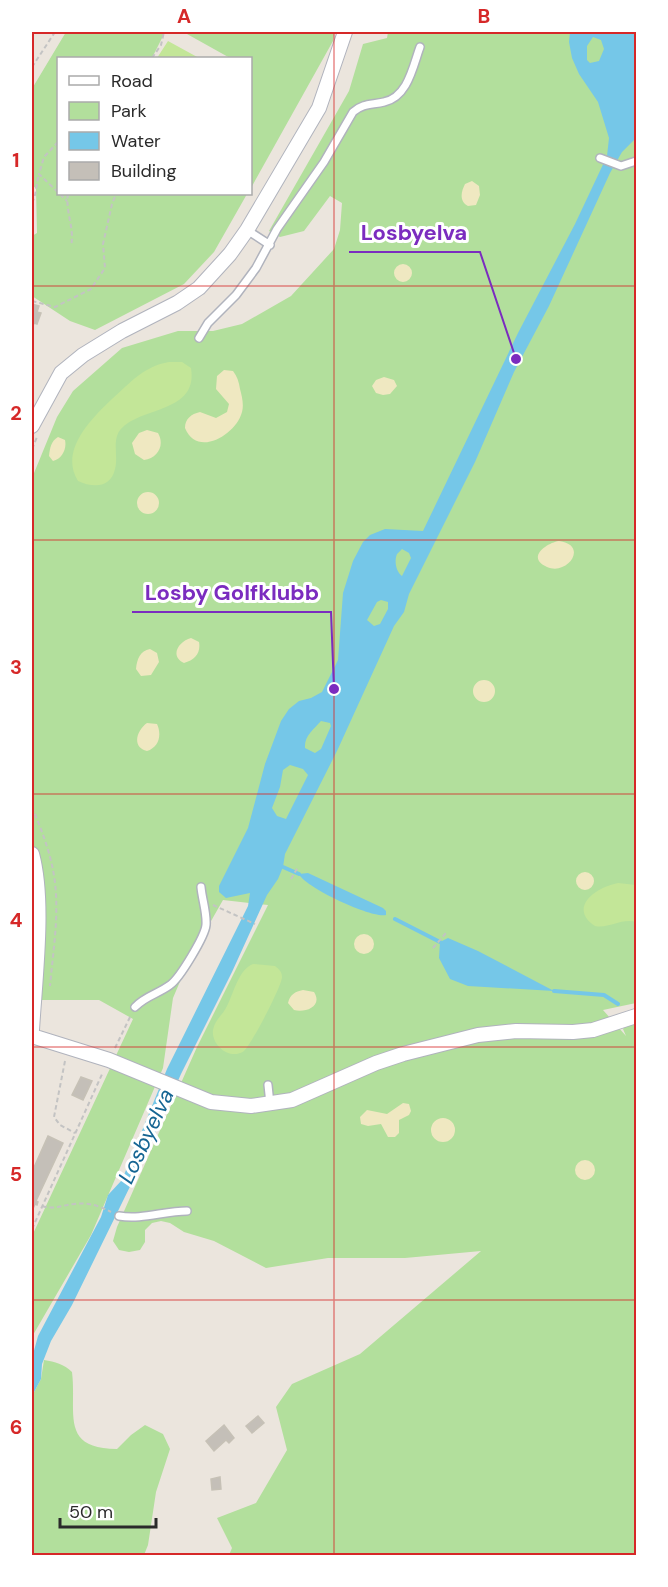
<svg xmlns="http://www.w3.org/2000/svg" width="668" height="1587" font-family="'DM Sans',sans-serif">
<rect width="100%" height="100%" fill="#ebe5dd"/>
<!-- green -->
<path fill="#b2df9c" d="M66,32H165L152,58H58V194H247L214,252L184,284L95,330L70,321L32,296V236L37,233L36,189L32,184V96L33,87Z
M188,32H334L333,41L251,188L250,58H230L187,34Z
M388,32H636V1003L603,1010L626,1036L623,1029L625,1026L636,1022V1555H229L232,1548L217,1518L256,1503L287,1450L276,1407L292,1384L360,1354L481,1251L405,1258H328L266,1268L214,1241L184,1232L170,1223L161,1221L152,1223L145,1230V1242L140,1250L129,1252L119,1250L113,1241L117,1227L197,1047L268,905L223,900L190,958L173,998L163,1068L91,1235L33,1335L32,1334V1236L133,1019L99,1000H32V478L57,417L73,391L122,348L178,331H213L242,324L291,296L334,249L340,230L342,203L330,196L304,231L280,237L269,231L349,91L363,44L387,38Z
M44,1360C55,1362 64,1364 72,1372C77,1412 59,1449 117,1449L131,1435L145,1425L163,1434L170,1449L156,1492L148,1545L144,1555L32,1556V1396L41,1379Z"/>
<!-- sand -->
<path fill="#efe8c1" d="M472,181L479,186L480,195L476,205L468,206C459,201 461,192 465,184Z
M394 273a9 9 0 1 1 18 0a9 9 0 1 1-18 0Z
M224,370L233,371C237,376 239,382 240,389C242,396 244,405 242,412C236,435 197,458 185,428C185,419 191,414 200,412L216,418L227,412L229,404L216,389L217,376Z
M384,377L394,380L397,386L390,394L383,395L376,393L372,386L376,380Z
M147,430L158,433C165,445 158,458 144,460L135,454L132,443L139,433Z
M58,437L65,440C67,449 62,459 53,461L49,456C50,448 51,441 58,437Z
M137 503a11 11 0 1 1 22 0a11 11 0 1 1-22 0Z
M559,541C589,545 568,576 547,567C526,558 546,543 559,541Z
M191,638L199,642C201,653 195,660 184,663C169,656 179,641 191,638Z
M150,649L157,653L159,662L151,675L141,676L136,669C137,659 140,651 150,649Z
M473 691a11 11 0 1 1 22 0a11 11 0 1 1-22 0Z
M147,723L157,724C162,735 159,747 147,751C131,747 137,730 147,723Z
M576 881a9 9 0 1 1 18 0a9 9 0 1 1-18 0Z
M354 944a10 10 0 1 1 20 0a10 10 0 1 1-20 0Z
M303,990L314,992C323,1006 306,1013 294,1010L288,1003C290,994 295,992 303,990Z
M403,1103L409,1104L411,1111L409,1115L399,1120V1133L395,1137H388L381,1124L368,1126L361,1124L360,1117L367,1110L387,1114Z
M431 1130a12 12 0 1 1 24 0a12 12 0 1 1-24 0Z
M575 1170a10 10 0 1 1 20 0a10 10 0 1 1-20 0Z"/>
<!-- pitch -->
<path fill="#c3e698" d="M168,41L199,58H157Z
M169,362H182L191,368C198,411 146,407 124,426C110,437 119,455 115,469C111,488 93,488 78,481C59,451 91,419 112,399C130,383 144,366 169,362Z
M618,883L636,885V922C621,918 609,929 595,926C567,907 597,887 618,883Z
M253,964L275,966C279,969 282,972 282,977C282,986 251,1045 244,1051C230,1061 211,1045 213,1030C215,1019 223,1015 227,1006C234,993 238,970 253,964Z"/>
<!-- water -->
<path fill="#75c7e8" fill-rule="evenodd" d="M570,32H636V138L622,152L610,173L549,306L514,372L475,462L409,594L404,612L394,626L337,751L285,854L283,867L278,879L267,895L232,972L181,1074L143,1160L72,1305L51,1341L42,1364L41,1379L32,1396V1358L38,1336L101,1217L108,1195L122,1180L167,1069L248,906L250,893L226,898L219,892V886L248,828L265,764L281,721L289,709L299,701L311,698L322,692L338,660L343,593L353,561L363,542L370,535L385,529L423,531L518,333L575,224L607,156L609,138L598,102L579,74L572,58L569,42ZM593,37L601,40L604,49L599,61L590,63L587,60V46ZM402,549L409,553L411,558L402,576C396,572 394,561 397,554ZM381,600L388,602V609L380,624L374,626L367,620L377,602ZM321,721L330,723L331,726L321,749L315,753L305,748C304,736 314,729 321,721ZM290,765L303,769L308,775L286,819L277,816L272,808L280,787L283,770Z
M308,873L383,908L386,911V915C373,919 304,887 299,874Z
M448,938L478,951L554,991L468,986L450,979L439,958L440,942Z"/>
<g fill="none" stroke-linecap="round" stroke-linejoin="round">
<!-- stream -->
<path stroke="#75c7e8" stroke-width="4" d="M283,867L299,874
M395,919L440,942
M554,991L604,995L618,1004"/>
</g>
<!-- building -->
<path fill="#c4bfb8" stroke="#c6c1b6" stroke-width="1.5" d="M32,304L39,306L37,312L41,313L37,324L34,323L32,329Z
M81,1077L92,1081L83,1100L72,1095Z
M48,1136L63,1143L36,1201L38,1202L37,1205L35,1204L32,1211V1172Z
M258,1416L264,1423L252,1433L246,1426Z
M224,1425L234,1438L229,1443L226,1440L214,1451L206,1441Z
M220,1477L221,1489L212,1490L211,1479Z"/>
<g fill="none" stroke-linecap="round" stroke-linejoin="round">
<defs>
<path id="service" d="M600,158L621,166L636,161
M247,230L270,245
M199,338L208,323L236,295L256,268L277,229L324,162L353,112C363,103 372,105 384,102C408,97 413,66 420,47
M135,1007C145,996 158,994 170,985C180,978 205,936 206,925C207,913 202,899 201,887
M268,1085L270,1104
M119,1216C142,1220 164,1211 187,1211"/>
<path id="minor" d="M32,426L61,373L83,355L122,331L177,303L199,288L230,254L247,230L319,108L345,32
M32,854C45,901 35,979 32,1030
M32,1036L109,1060L211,1102L251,1106L292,1100L376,1063L403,1054L478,1035L516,1031L573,1032L593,1030L636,1016"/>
</defs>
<!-- service casing -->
<use href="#service" stroke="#b0b3bd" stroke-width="10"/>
<!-- minor casing -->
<use href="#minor" stroke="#b0b3bd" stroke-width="16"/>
<!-- path -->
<path stroke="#c3c3c3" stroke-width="2" stroke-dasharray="4.5 3" stroke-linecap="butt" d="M152,58L161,45L164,32
M32,67L55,32
M58,142L44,157L39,174L67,201
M68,194C65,211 75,229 71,246
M32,203C37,193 36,184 39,174
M32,301L55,307L91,289L105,268L103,244L112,204L116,194
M32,449L37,437
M32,807C42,831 52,856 55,883C59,917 53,952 50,986
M291,879L298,867
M213,905L255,924
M433,948L446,933
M115,1048L131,1015
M65,1061L54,1117L60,1125L75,1133
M42,1206C55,1210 62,1205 74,1204C88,1202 100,1206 111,1212
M32,1229L103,1072"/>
<!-- service -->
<use href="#service" stroke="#fff" stroke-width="7"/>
<!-- minor -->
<use href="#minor" stroke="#fff" stroke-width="14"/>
</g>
<!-- grid -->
<path fill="none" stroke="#d62828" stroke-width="1.5" stroke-opacity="0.55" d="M334,32V1556M32,286H636M32,540H636M32,794H636M32,1047H636M32,1300H636"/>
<g text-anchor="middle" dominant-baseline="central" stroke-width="6" stroke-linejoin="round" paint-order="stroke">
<!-- water labels -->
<g font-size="22" font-style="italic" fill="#156593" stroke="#fff">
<text transform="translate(146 1136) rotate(-65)">Losbyelva</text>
</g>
</g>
<!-- callouts -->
<path fill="none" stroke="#7b2cbf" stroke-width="2" d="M516 359L480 252H349M334 689L331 612H132"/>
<g fill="#7b2cbf" stroke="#fff" stroke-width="2">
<circle cx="516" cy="359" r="6"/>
<circle cx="334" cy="689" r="6"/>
</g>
<g font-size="22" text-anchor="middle" font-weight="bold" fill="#7b2cbf" stroke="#fff" stroke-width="6" stroke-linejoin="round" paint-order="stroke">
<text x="414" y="240">Losbyelva</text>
<text x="232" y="600">Losby Golfklubb</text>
</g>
<!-- border -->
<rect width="668" height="1587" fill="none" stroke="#ffffff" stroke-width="66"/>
<!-- legend -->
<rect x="57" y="57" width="195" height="138" fill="#ffffff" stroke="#aaaaaa" stroke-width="1.5"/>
<rect x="69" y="76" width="30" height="9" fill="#ffffff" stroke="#aaaaaa" stroke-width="1.5"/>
<text x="111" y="87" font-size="18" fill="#2a2a2a">Road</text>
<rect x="69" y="102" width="30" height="18" fill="#b2df9c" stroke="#aaaaaa" stroke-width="1.5"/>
<text x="111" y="117" font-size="18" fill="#2a2a2a">Park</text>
<rect x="69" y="132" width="30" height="18" fill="#75c7e8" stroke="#aaaaaa" stroke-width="1.5"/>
<text x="111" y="147" font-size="18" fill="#2a2a2a">Water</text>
<rect x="69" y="162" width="30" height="18" fill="#c4bfb8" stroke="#aaaaaa" stroke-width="1.5"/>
<text x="111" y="177" font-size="18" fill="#2a2a2a">Building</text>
<!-- scale -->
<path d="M60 1518v9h96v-9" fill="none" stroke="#2a2a2a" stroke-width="3"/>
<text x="69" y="1518" font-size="18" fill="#2a2a2a" stroke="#ffffff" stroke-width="4.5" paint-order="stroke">50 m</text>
<rect x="33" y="33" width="602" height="1521" fill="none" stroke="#d62828" stroke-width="2"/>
<g font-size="20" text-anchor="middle" font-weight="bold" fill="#d62828">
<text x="184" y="23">A</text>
<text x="484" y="23">B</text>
<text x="16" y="167">1</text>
<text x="16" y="420">2</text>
<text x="16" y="674">3</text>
<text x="16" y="927">4</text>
<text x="16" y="1181">5</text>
<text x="16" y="1434">6</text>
</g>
</svg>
